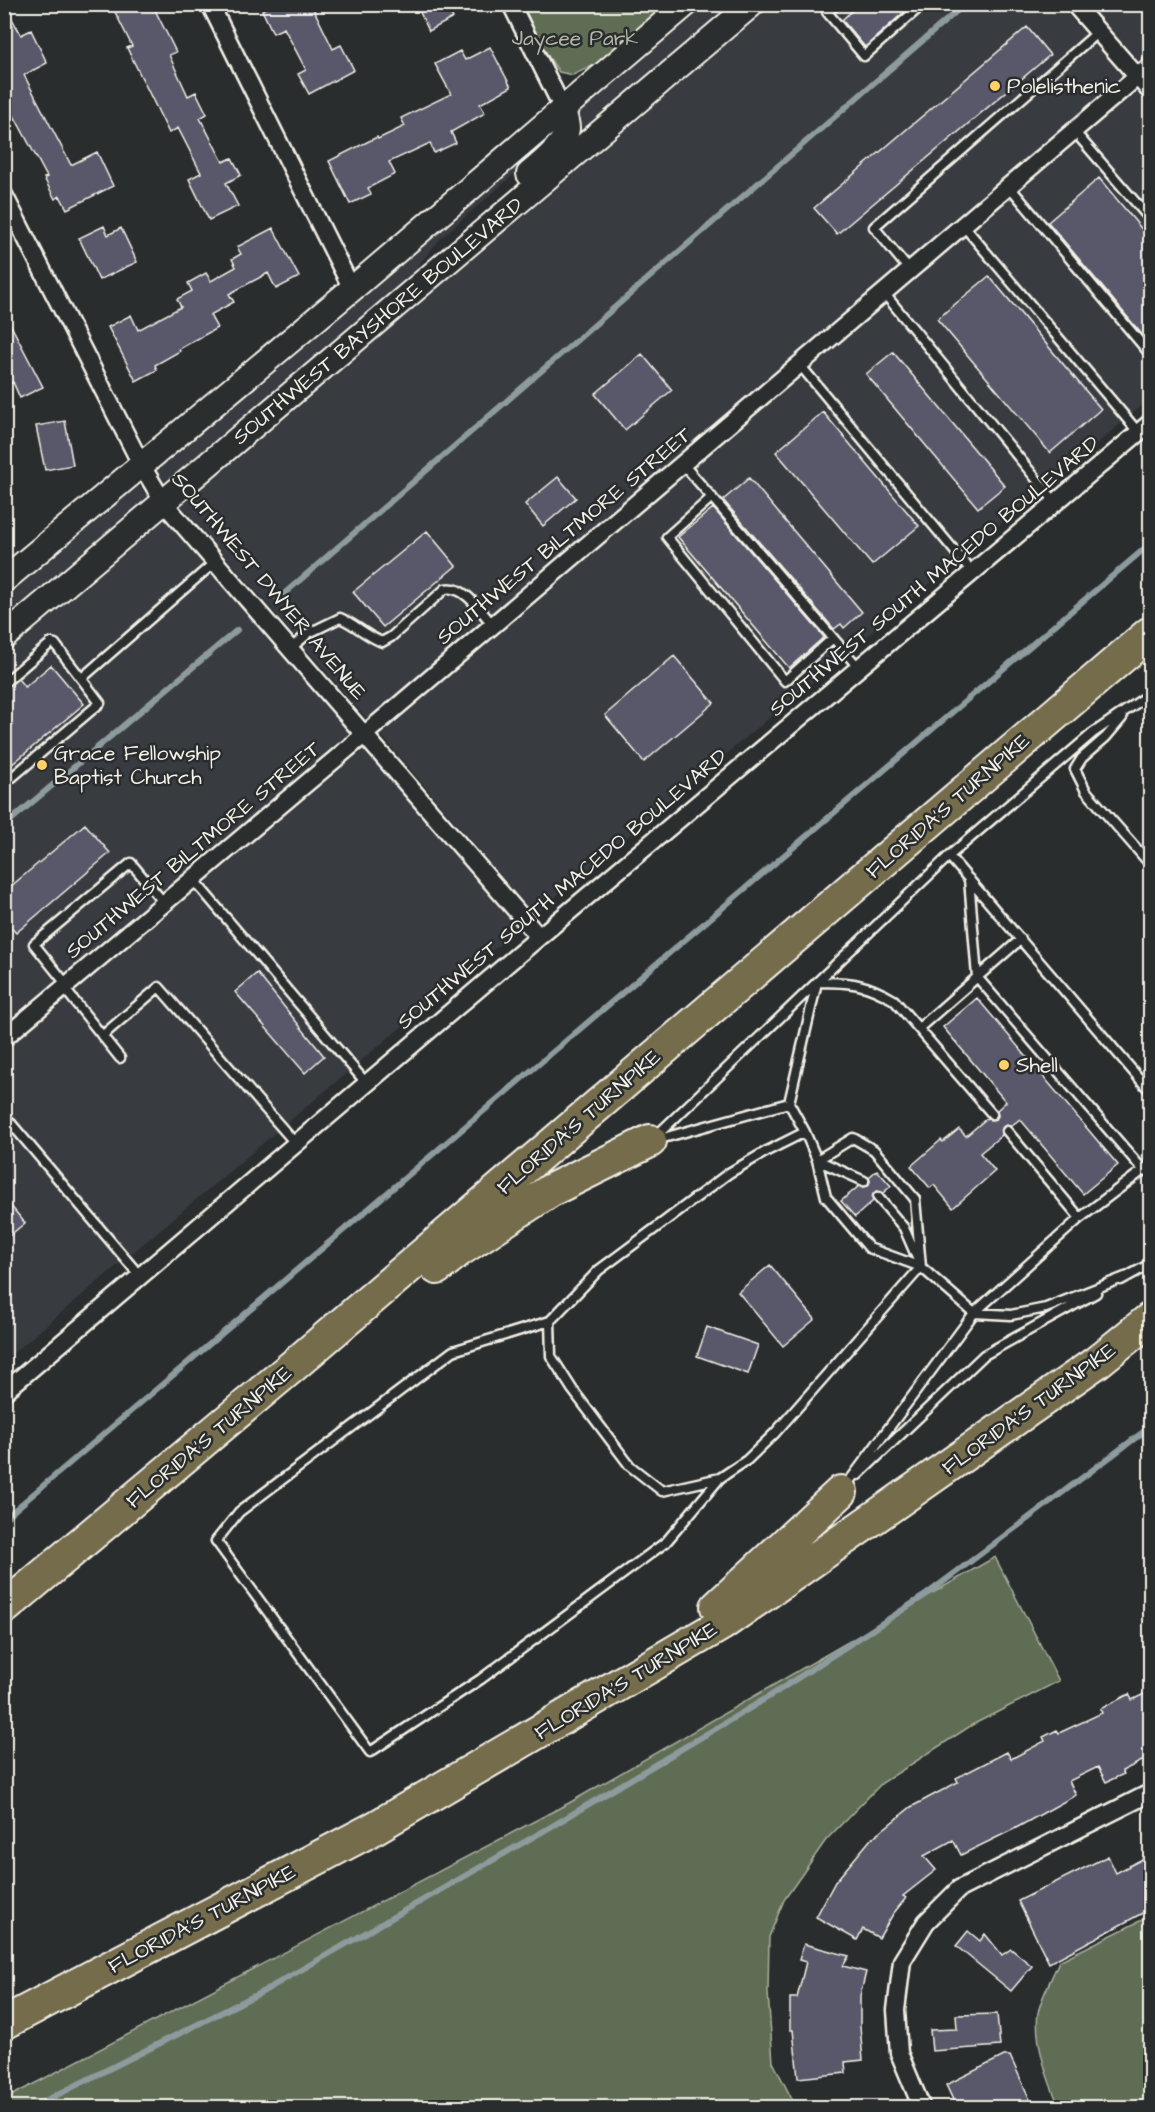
<svg xmlns="http://www.w3.org/2000/svg" width="1155" height="2112" font-family="'Architects Daughter',sans-serif">
<rect width="100%" height="100%" fill="#2a2d2e"/>
<filter id="ink" filterUnits="userSpaceOnUse"><feTurbulence type="fractalNoise" baseFrequency=".0167" numOctaves="2"/><feDisplacementMap in="SourceGraphic" scale="12" xChannelSelector="R" yChannelSelector="G"/><feConvolveMatrix kernelMatrix="1 2 1 2 8 2 1 2 1" color-interpolation-filters="sRGB"/></filter>
<g filter="url(#ink)">
<!-- built -->
<path fill="#383a40" d="M707,5H736L571,145L575,114L602,88Z
M767,5H1059L1123,76L367,719L179,503L423,295L427,297L430,290Z
M1088,5H1150V53L1140,62Z
M1136,91L1150,108V399L534,915L380,734Z
M556,128L554,134L540,152L442,237L417,267L412,279L167,487L155,468L358,297L366,293V291Z
M137,482L150,502L5,623V593Z
M162,517L351,734L5,1025V649Z
M364,749L518,929L5,1360V1050Z"/>
<!-- green -->
<path fill="#616d54" stroke="#aaaf9e" stroke-width="1.5" d="M522,5H667L596,64L573,75L559,72L548,56Z
M995,1557L1059,1681L972,1725L882,1783L826,1840L784,1900L769,1937L768,1993L773,2062L796,2107H5V2099L569,1803Z
M1150,1916V2107H1060C1048,2083 1034,2040 1038,2013C1041,1997 1053,1976 1059,1961Z"/>
<g fill="none" stroke-linecap="round" stroke-linejoin="round">
<!-- stream -->
<path stroke="#8d9b9e" stroke-width="6" d="M278,599L965,4
M4,826L237,630
M4,1519L1150,544
M31,2108L264,1991L554,1825L770,1696L927,1594L1150,1427"/>
</g>
<!-- building -->
<path fill="#59596b" stroke="#f4f1e8" stroke-width="1.5" d="M4,4L21,35L31,30L47,63L24,75L71,165L97,152L113,186L67,209L60,196L55,199L44,178L47,177L4,97Z
M111,4H152L176,52L169,55L188,96L196,92L207,114L200,118L223,162L232,158L241,175L226,183L238,206L209,220L189,179L201,173L178,128L169,133L127,48L132,46Z
M272,4H311L333,49L341,45L354,70L309,94L298,74L306,70L284,28L273,33L262,10Z
M416,4H446L453,18L429,31Z
M859,4H913L865,47L842,20Z
M1027,27L1050,55L837,234L814,208Z
M490,47L511,87L480,104L485,113L451,132L456,143L434,153L430,143L389,162L395,174L368,188L371,194L350,204L329,161L377,137L378,139L405,126L401,118L451,94L435,64L460,51L465,60Z
M1099,178L1150,239V344L1048,222Z
M104,226L108,235L121,228L137,262L99,280L79,238Z
M273,228L299,277L276,289L268,273L229,294L234,302L210,315L217,328L179,349L180,351L155,365L157,370L136,381L108,327L131,315L138,330L181,307L177,299L192,291L188,283L206,273L211,281L236,267L232,259L241,254L237,247Z
M989,276L1101,409L1050,453L937,319Z
M4,312L43,387L20,398L13,382L4,386Z
M893,352L1005,486L978,508L866,374Z
M642,354L672,390L625,430L595,394Z
M823,412L919,526L872,565L776,452Z
M65,421L73,465L45,470L36,426Z
M558,477L576,498L543,526L525,504Z
M749,478L862,612L844,628L841,624L834,629L723,500Z
M713,508L824,637L789,668L678,537Z
M427,531L456,566L383,627L353,592Z
M674,656L714,703L644,762L605,715Z
M51,665L84,704L4,771V689L18,679L25,687Z
M85,824L110,853L16,933L4,920V892Z
M257,973L324,1056L305,1073L235,992Z
M977,998L1118,1165L1083,1194L1020,1119L1011,1126L1006,1125L1003,1127L1002,1135L980,1153L995,1171L953,1208L934,1185L930,1188L911,1166L941,1140L943,1142L959,1129L966,1136L987,1118L990,1120L996,1119L998,1116L997,1110L1006,1102L943,1027Z
M877,1170L891,1186L883,1193L877,1191L874,1193L872,1198L873,1201L855,1217L841,1201L859,1186L864,1187L868,1186L870,1181L869,1177Z
M4,1198L25,1223L4,1240Z
M770,1265L815,1319L783,1346L738,1292Z
M707,1327L758,1345L748,1374L697,1356Z
M1150,1691V1757L1122,1771L1124,1774L1106,1782L1098,1767L1069,1781L1076,1795L1016,1828L961,1855L953,1840L924,1856L936,1870L903,1896L906,1898L893,1914L879,1938L863,1929L857,1940L816,1917L835,1882L871,1839L911,1807L958,1782L956,1778L1007,1752L1011,1759L1045,1741L1043,1737L1057,1730L1059,1733L1102,1713L1100,1709L1129,1694L1132,1700Z
M1150,1855V1909L1049,1963L1018,1901L1108,1856L1116,1873Z
M968,1931L980,1941L985,1934L1002,1955L1011,1949L1032,1966L1011,1991L956,1946Z
M804,1944L849,1956L843,1966L866,1972L860,1996V2027L863,2060L845,2062L846,2073L798,2078L793,2030H790V1998H797L806,1962L799,1960Z
M997,2014L1000,2046L932,2051L930,2030L957,2029L956,2015Z
M1004,2056H1010L1032,2104L1023,2108H986L982,2101L969,2108H957L946,2085Z"/>
<g fill="none" stroke-linecap="round" stroke-linejoin="round">
<defs>
<path id="service" d="M836,4L827,12L864,56L923,4
M1074,131L1150,219
M1009,186L1150,354
M963,225L1139,433
M910,271L874,227L1098,32
M884,293L1056,503
M800,365L973,573
M683,464L859,668
M712,497L667,537L785,681L833,638
M291,648L309,633L340,618C355,624 366,636 382,642L391,637L445,589C465,585 481,612 493,625
M82,678L215,562
M4,683L51,643L55,644L100,703L10,779L4,778
M1122,718L1106,737L1082,758L1075,769L1086,791L1150,864
M949,856L1150,1091
M193,879L367,1084
M969,879L977,977L1144,1171
M67,985L34,944L131,863L164,903
M64,988L120,1058
M919,1028L1021,939
M102,1036L159,987L296,1144
M992,1114L894,1000C865,983 850,982 817,982L789,1103L805,1132L817,1160L826,1197L869,1248L921,1267L974,1313L1011,1315L1046,1308L1125,1277
M4,1115L140,1276
M1007,1131L1080,1218
M655,1137L949,856L1093,733L1150,694
M656,1140L789,1103
M817,1160L864,1181
M878,1197L904,1228L917,1258
M1121,1280L1150,1264
M550,1321L453,1351L239,1512L216,1541L370,1752L481,1679L666,1542L720,1478L747,1460L775,1433L921,1267L915,1199L874,1150L853,1138L817,1160
M858,1475L984,1355L1096,1293
M720,1478L662,1491L630,1466L572,1389L551,1356L550,1321L599,1270L657,1227L729,1173L767,1151L805,1132
M845,1487L974,1313L1080,1218L1150,1165"/>
<path id="minor" d="M210,4L352,289
M511,4L563,109
M1074,4L1150,91
M4,195L142,466L164,503L539,937
M4,1038L365,734L1150,66
M4,1392L539,937L1150,423
M922,2108L899,2053L896,2010L902,1961L926,1922L959,1889L1150,1793"/>
<path id="secondary" d="M529,174C540,165 566,144 567,128C567,123 564,114 563,109
M4,580L352,289L686,4
M4,637L752,4"/>
<path id="motorway" d="M437,1268L458,1251L551,1190L650,1141
M717,1607L841,1492
M4,1608L294,1365L1150,633
M4,2023L371,1830L722,1624L1097,1362L1150,1319"/>
</defs>
<!-- service casing -->
<use href="#service" stroke="#f4f1e8" stroke-width="13"/>
<!-- minor casing -->
<use href="#minor" stroke="#f4f1e8" stroke-width="21"/>
<!-- secondary casing -->
<use href="#secondary" stroke="#f4f1e8" stroke-width="28"/>
<!-- motorway casing -->
<use href="#motorway" stroke="#f4f1e8" stroke-width="36"/>
<!-- service -->
<use href="#service" stroke="#2a2d2e" stroke-width="8"/>
<!-- minor -->
<use href="#minor" stroke="#2a2d2e" stroke-width="16"/>
<!-- secondary -->
<use href="#secondary" stroke="#2a2d2e" stroke-width="24"/>
<!-- motorway -->
<use href="#motorway" stroke="#746c4b" stroke-width="32"/>
</g>
</g>
<!-- markers -->
<g fill="#ffd166" stroke="#2a2d2e" stroke-width="2">
<circle cx="995" cy="86" r="6"/>
<circle cx="42" cy="765" r="6"/>
<circle cx="1004" cy="1065" r="6"/>
</g>
<g text-anchor="middle" dominant-baseline="central" stroke-width="5" stroke-linejoin="round" paint-order="stroke">
<!-- park labels -->
<g font-size="21" fill="#b2b6a5" stroke="#2a2d2e">
<text x="575" y="38">Jaycee Park</text>
</g>
<!-- poi labels -->
<g font-size="21" fill="#f4f1e8" stroke="#2a2d2e" text-anchor="start">
<text x="1007" y="86">Polelisthenic</text>
<text x="54" y="753">Grace Fellowship<tspan x="54" dy="24">Baptist Church</tspan></text>
<text x="1016" y="1065">Shell</text>
</g>
<!-- street labels -->
<g font-size="21" fill="#f4f1e8" stroke="#2a2d2e">
<text transform="translate(378 321) rotate(-40)">SOUTHWEST BAYSHORE BOULEVARD</text>
<text transform="translate(564 536) rotate(-40)">SOUTHWEST BILTMORE STREET</text>
<text transform="translate(934 576) rotate(-40)">SOUTHWEST SOUTH MACEDO BOULEVARD</text>
<text transform="translate(269 586) rotate(50)">SOUTHWEST DWYER AVENUE</text>
<text transform="translate(948 806) rotate(-41)">FLORIDA'S TURNPIKE</text>
<text transform="translate(193 850) rotate(-40)">SOUTHWEST BILTMORE STREET</text>
<text transform="translate(562 889) rotate(-40)">SOUTHWEST SOUTH MACEDO BOULEVARD</text>
<text transform="translate(579 1122) rotate(-41)">FLORIDA'S TURNPIKE</text>
<text transform="translate(1029 1409) rotate(-36)">FLORIDA'S TURNPIKE</text>
<text transform="translate(209 1437) rotate(-40)">FLORIDA'S TURNPIKE</text>
<text transform="translate(626 1681) rotate(-31)">FLORIDA'S TURNPIKE</text>
<text transform="translate(202 1919) rotate(-28)">FLORIDA'S TURNPIKE</text>
</g>
</g>
<!-- margin -->
<rect width="1155" height="2112" fill="none" stroke="#2a2d2e" stroke-width="24"/>
<rect x="12" y="12" width="1131" height="2088" fill="none" stroke="#f4f1e8" stroke-width="2" filter="url(#ink)"/>
</svg>
